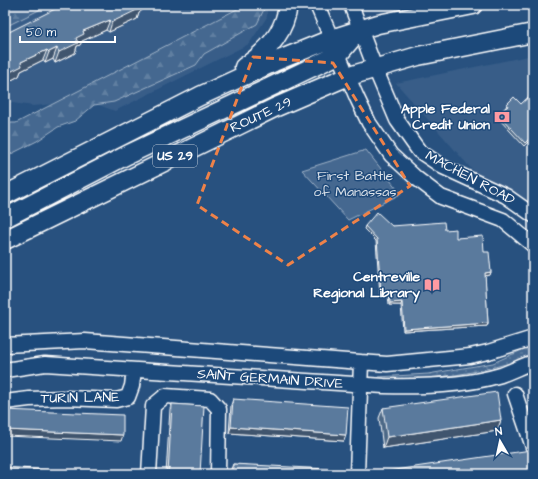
<svg xmlns="http://www.w3.org/2000/svg" width="538" height="479" font-family="'Architects Daughter',sans-serif">
<defs>
<pattern id="grass-dots" width="8" height="8" patternUnits="userSpaceOnUse"><rect width="8" height="8" fill="#446890"/><path d="M2 2h.1M6 6h.1" fill="none" stroke="#607fa1" stroke-width="1.8" stroke-linecap="round"/></pattern>
<pattern id="forest-firs" width="22" height="20" patternUnits="userSpaceOnUse"><rect width="22" height="20" fill="#446890"/><path d="M5 1l3.5 6h-7zM16 11l3.5 6h-7z" fill="#607fa1"/></pattern>
</defs>
<rect width="100%" height="100%" fill="#28517f"/>
<filter id="ink" filterUnits="userSpaceOnUse"><feTurbulence type="fractalNoise" baseFrequency=".025" numOctaves="2"/><feDisplacementMap in="SourceGraphic" scale="8" xChannelSelector="R" yChannelSelector="G"/><feConvolveMatrix kernelMatrix="1 2 1 2 8 2 1 2 1" color-interpolation-filters="sRGB"/></filter>
<g filter="url(#ink)">
<!-- built -->
<path fill="#375d88" d="M5,5H267V17L249,44L115,111L88,101L33,106L5,102Z
M533,55V220L488,188L396,83Z"/>
<!-- grass -->
<path fill="url(#grass-dots)" stroke="#a2b4c8" d="M533,345V356C483,372 432,382 379,379L378,377L428,374L493,363Z"/>
<!-- forest -->
<path fill="url(#forest-firs)" stroke="#a2b4c8" d="M5,5H49L5,27Z
M245,5H266L257,24L204,54L196,65L114,102L94,105L75,121L58,127L37,141L5,157V123H16Z"/>
<!-- green -->
<path fill="#446890" stroke="#a2b4c8" d="M366,150L401,194L348,220L302,170Z"/>
<g fill="none" stroke-linecap="round" stroke-linejoin="round">
<defs>
<path id="minor" d="M317,5L357,98L369,123L391,155L416,178L441,197L503,220L533,245
M351,5L375,68L397,120L419,151L443,167L506,196L533,215
M5,345L85,341L387,364L470,356L488,352L533,338
M5,370L45,364L384,386C423,387 464,386 501,375C512,371 522,366 533,362
M515,394L533,447
M5,402L29,399L66,398L116,400L128,397L132,386L134,370
M149,474L153,406L165,396L210,399L219,409L218,474
M357,474L361,362"/>
<path id="major" d="M244,67C267,52 285,33 288,5
M5,195L200,96L274,62L331,39L378,24L473,5
M5,218L127,155L338,55L360,29
M5,240L274,108L346,77L418,56L533,33"/>
</defs>
<!-- minor casing -->
<use href="#minor" stroke="#fff" stroke-width="17"/>
<!-- major casing -->
<use href="#major" stroke="#fff" stroke-width="21"/>
<!-- minor -->
<use href="#minor" stroke="#1f4a7a" stroke-width="14"/>
<!-- major -->
<use href="#major" stroke="#1f4a7a" stroke-width="18"/>
</g>
<!-- wall -->
<path fill="#4d6987" stroke="#fff" d="M139,13L137,19L109,32L106,30L82,41L80,45L77,46L75,53L55,63L53,59L45,63L43,60L21,71L19,76L6,83L5,81V34Z
M533,93V148L528,142L524,146L497,117L498,114L506,107L507,104H521Z
M365,226H392L445,230L456,238L484,252L491,272L490,275L485,276L488,323L487,326L403,331L401,305H389L388,294L380,295L376,241L364,229Z
M533,379V391L531,385Z
M233,399L344,441L229,433L231,405Z
M172,404L200,474H166L170,409Z
M383,408L501,420L497,431L383,448L379,418Z
M233,464L345,474H231V469Z"/>
<!-- shaded-wall -->
<path fill="#3f556e" stroke="#fff" d="M140,5H148L139,13L137,19L109,32L112,22Z
M110,20L106,30L82,41L80,45L77,46L75,53L55,63L59,52L83,31Z
M57,48L53,59L45,63L49,52Z
M47,50L43,60L21,71L19,76L6,83L10,72L21,62Z
M8,70L5,77V71Z
M491,272L490,275L484,276L485,273Z
M389,291L388,294L380,295L381,292Z
M402,302L401,305H389L390,303Z
M488,323L487,326L403,331L404,329Z
M501,420L497,431L383,448L387,437Z
M231,427L346,435L344,441L229,433Z
M5,430L123,435L121,441L5,436Z"/>
<!-- building -->
<path fill="#5a7a9d" stroke="#fff" d="M63,5H140L141,8L112,22L110,20L83,31L84,34L76,38L78,43L59,52L57,48L49,52L47,50L21,62L22,66L10,72L8,70L5,71V34Z
M533,93V144L529,139L525,143L498,114L508,106L507,104L514,97L521,104Z
M377,212L392,226L444,222L445,230L456,229V238L483,236L484,252H489L491,272L485,273L488,323L404,329L402,302L390,303L389,291L381,292L377,239L365,226Z
M497,392L501,420L387,437L383,408Z
M233,399L348,407L346,435L231,427Z
M172,404L204,406L200,474H168Z
M5,410L123,415V435L5,430Z
M531,450L533,463V474H374V473Z
M233,464L346,470L345,474H233Z
M5,467L89,473V474H5Z"/>
</g>
<!-- marked area -->
<path fill="none" stroke="#ee8249" stroke-width="3" stroke-dasharray="8 5" stroke-linejoin="round" d="M253,57L333,63L410,186L288,265L197,205Z"/>
<!-- icons -->
<defs>
<symbol id="bank-bare" viewBox="-9 -9 18 18"><path d="M-6-4H6V4H-6ZM0-2.3a2.3 2.3 0 1 0 0 4.6a2.3 2.3 0 1 0 0-4.6Z" fill="#ff9aa2" stroke="#1f4a7a" stroke-width="2.5" paint-order="stroke"/></symbol>
<symbol id="library-bare" viewBox="-9 -9 18 18"><path d="M-6-4Q-3-5.5-.7-3.5V5Q-3 3-6 4ZM6-4Q3-5.5 .7-3.5V5Q3 3 6 4Z" fill="#ff9aa2" stroke="#1f4a7a" stroke-width="2.5" paint-order="stroke"/></symbol>
</defs>
<g fill-rule="evenodd">
<use href="#bank-bare" x="491" y="106" width="22" height="22"/>
<use href="#library-bare" x="421" y="274" width="22" height="22"/>
</g>
<g text-anchor="middle" dominant-baseline="central" stroke-width="3" stroke-linejoin="round" paint-order="stroke">
<!-- shield labels -->
<rect fill="#1f4a7a" stroke="#bcc9d7" stroke-width="1" x="153" y="145" width="44" height="22" rx="3"/>
<g font-size="13" font-weight="bold" fill="#fff">
<text x="175" y="156">US 29</text>
</g>
<!-- poi labels -->
<g font-size="14" font-weight="bold" fill="#fff" stroke="#1f4a7a" text-anchor="end">
<text x="490" y="109">Apple Federal<tspan x="490" dy="16">Credit Union</tspan></text>
<text x="420" y="277">Centreville<tspan x="420" dy="16">Regional Library</tspan></text>
</g>
<!-- street labels -->
<g font-size="14" fill="#fff" stroke="#1f4a7a">
<text transform="translate(261 115) rotate(-25)">ROUTE 29</text>
<text transform="translate(470 178) rotate(28)">MACHEN ROAD</text>
<text transform="translate(270 379) rotate(4)">SAINT GERMAIN DRIVE</text>
<text transform="translate(80 398) rotate(-1)">TURIN LANE</text>
</g>
<!-- park labels -->
<g font-size="14" fill="#dae1e9" stroke="#1f4a7a">
<text x="355" y="176">First Battle<tspan x="355" dy="16">of Manassas</tspan></text>
</g>
</g>
<!-- margin -->
<rect width="538" height="479" fill="none" stroke="#1f4a7a" stroke-width="20"/>
<rect x="10" y="10" width="518" height="459" fill="none" stroke="#fff" stroke-width="1.5" filter="url(#ink)"/>
<!-- north arrow -->
<g transform="translate(500 441) rotate(351)" stroke="#1f4a7a" stroke-width="3" paint-order="stroke">
<path d="M0-3L7 15L0 10L-7 15Z" fill="#ffffff"/>
<text y="-6" font-size="11" font-weight="bold" text-anchor="middle" fill="#ffffff">N</text>
</g>
<!-- scale -->
<path d="M20 36v6h95v-6" fill="none" stroke="#ffffff" stroke-width="2"/>
<text x="26" y="36" font-size="12" fill="#ffffff" stroke="#1f4a7a" stroke-width="3" paint-order="stroke">50 m</text>
</svg>
